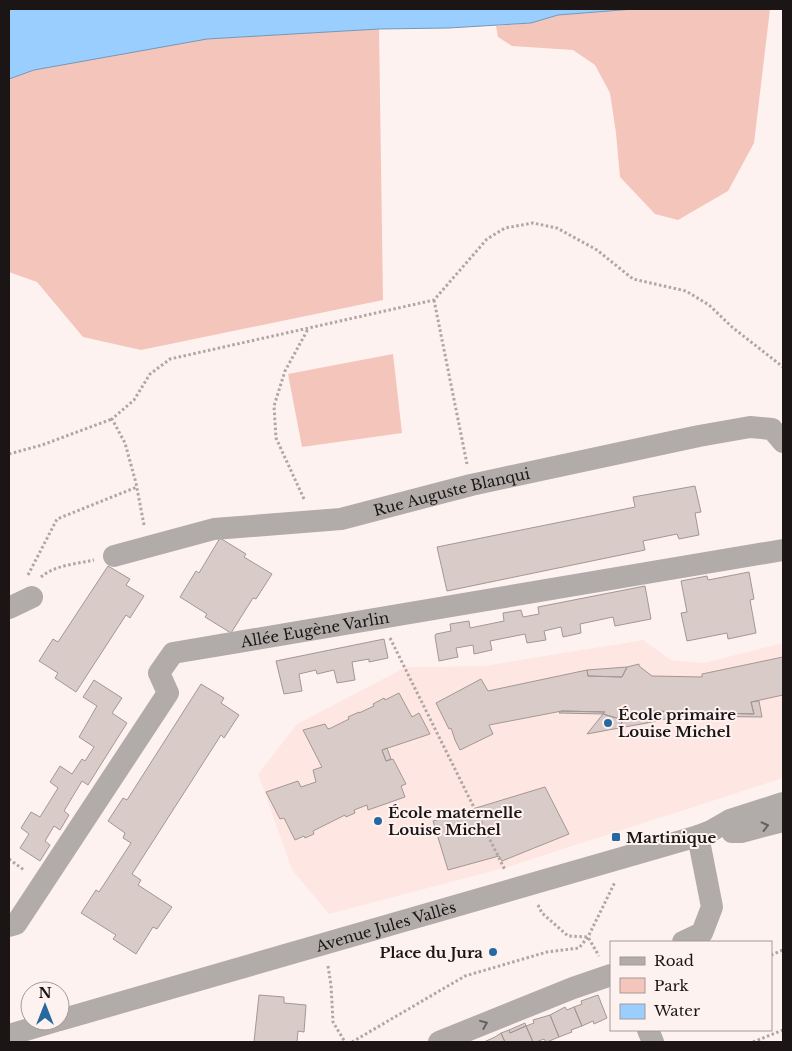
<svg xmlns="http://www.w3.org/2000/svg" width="792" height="1051" font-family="'Libre Baskerville',serif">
<rect width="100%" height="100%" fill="#fef2f0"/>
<!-- built -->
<path fill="#fee7e2" d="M643,640L671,660L704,663L783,643V778L504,868L329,914L292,870L258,774L297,724L406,667L484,666Z"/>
<!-- green -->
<path fill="#f4c5bb" d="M634,9H770L754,143L728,191L678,220L655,214L620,177L616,133L610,93L595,65L573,50L512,46L498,37L496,26L531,23L558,15Z
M379,29L383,300L141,350L83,337L37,282L9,272V79L34,70L207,39Z
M393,354L402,433L302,447L288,374Z"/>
<!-- water -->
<path fill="#9acefe" stroke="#7497b8" d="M9,9H634L558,15L531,23L449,28L379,29L207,39L34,70L9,79Z"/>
<!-- building -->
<path fill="#d9cbc8" stroke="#a49694" d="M695,486L701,512L695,513L699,535L679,539L677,534L643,541L645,550L447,591L437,547L635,507L633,497Z
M220,538L246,554L244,557L272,574L256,599L253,598L231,633L205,617L207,614L180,597L196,571L199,573Z
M108,566L130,579L126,585L144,596L130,618L126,615L76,692L55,678L58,673L39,661L53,639L58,642Z
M749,572L754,599L750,600L756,633L728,639L727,633L687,641L681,613L687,612L681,581L707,576L708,580Z
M645,586L651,619L615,626L613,617L580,624L581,633L563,637L561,627L544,631L546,640L527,643L525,634L490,641L492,650L474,654L473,645L456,648L458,657L439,661L435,636L436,634L451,631L450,624L469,621L470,628L504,621L503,613L521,610L523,617L539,614L538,607Z
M384,639L388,658L369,662V659L352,662L355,680L337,683L334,670L317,674L316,670L299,674L302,691L284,694L276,661Z
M783,657V695L751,702L754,714L651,711L647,723L619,728L623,720L603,714L605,712L562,711L489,725L493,734L460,750L455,740L451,728L449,729L436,703L481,679L488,691L587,670L588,676L622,677L627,667L639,664V666L652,676L702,677V674Z
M627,667L622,677L588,676L587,670Z
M94,680L122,698L112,713L127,723L88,785L82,781L64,811L69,815L60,830L54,826L45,841L50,845L40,861L20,848L29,834L21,828L31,812L40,817L58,788L50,782L60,766L72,774L82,759L85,761L94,747L79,737L97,706L83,697Z
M201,684L224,698L221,703L239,715L224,738L221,735L132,874L141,880L138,885L172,907L157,929L153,927L136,954L113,939L116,935L81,913L96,890L99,892L131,843L123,838L125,833L108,821L123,798L127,800Z
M399,693L412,717L419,713L430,734L382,750L386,761L393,759L406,784L401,786L405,797L368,810L367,805L354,810L355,813L346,817L345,815L313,831L314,834L305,838L304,836L295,840L284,818L280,819L266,792L298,781L301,787L316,782L313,770L322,767L303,730L325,724L328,729L331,728L349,719L348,717L359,712V713L374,706L373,704L384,698L385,700Z
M759,701L762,717L679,716L647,723L651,711L754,714L751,702Z
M562,711L605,712L603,714L559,713Z
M603,714L623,720L619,728L587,734Z
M387,748L391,759L386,761L382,750Z
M545,787L569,834L502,861L499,856L448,870L433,821Z
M259,995L284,997V1003L306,1005L304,1032L298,1031L297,1042H254Z
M598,995L607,1018L594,1024L593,1021L582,1026L574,1007L582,1004L581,1001Z
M565,1007L567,1010L574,1007L582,1026L571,1030L572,1032L559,1037L550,1015Z
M550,1015L559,1037L547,1042H546L544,1039L536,1042H533L526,1026L534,1023L533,1020Z
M525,1023L526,1026L510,1033L509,1030Z
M526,1026L533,1042H505L501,1033L509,1030L510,1033Z
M501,1033L505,1042H484L495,1037Z"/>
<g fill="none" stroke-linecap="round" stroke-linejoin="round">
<!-- path -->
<path stroke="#b0a6a4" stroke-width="3" stroke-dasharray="2.5 2.5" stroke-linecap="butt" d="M434,300L467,464
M9,454L42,445L112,419
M304,499L276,438L274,406L285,371L308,329
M144,525L136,483L125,443L112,419L134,400L150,374L170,359L434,300L487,239L505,228L533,223L557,228L597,250L633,279L686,291L709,305L732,327L783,367
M28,575L57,519L137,487
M41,577C55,565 76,564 94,560
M390,638L505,870
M9,859L24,870
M538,905L542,913L568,936L588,937L599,956
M771,955L783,950
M328,966L331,985L333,1022L345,1042
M352,1042L465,976L547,952L579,948L588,937L615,882
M753,1042L783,1030"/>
<!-- minor -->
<g stroke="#b1abaa" stroke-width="22">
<path id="s1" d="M114,556L214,529L341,519L471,485L699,436L750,427L772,429L783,442"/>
<path d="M9,608L32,597"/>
<path d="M732,832H741L783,821"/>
<path id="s2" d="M9,926L16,924L168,693L159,673L173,653L783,550"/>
<path d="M683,942L702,933L712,907L698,836"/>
<path id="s3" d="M60,1020L698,836L711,831L730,820L783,803"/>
<path d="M648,1030L653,1042"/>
<path d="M9,1035L56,1021"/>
<path d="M439,1042L573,988L611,975"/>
</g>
</g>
<!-- one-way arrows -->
<defs><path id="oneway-chevron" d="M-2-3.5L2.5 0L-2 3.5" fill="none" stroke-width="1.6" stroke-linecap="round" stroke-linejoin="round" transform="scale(1.25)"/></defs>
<g stroke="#666060">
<use href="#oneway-chevron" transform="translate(765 826) rotate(-14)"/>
<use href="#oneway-chevron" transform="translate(484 1024) rotate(-22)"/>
</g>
<!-- markers -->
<g fill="#27699f" stroke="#fef2f0" stroke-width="2">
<circle cx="608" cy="723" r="5"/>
<circle cx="378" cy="821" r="5"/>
<rect x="611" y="832" width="10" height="10" rx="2.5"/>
<circle cx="493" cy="952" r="5"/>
</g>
<g text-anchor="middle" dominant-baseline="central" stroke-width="4" stroke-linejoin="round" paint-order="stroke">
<!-- street labels -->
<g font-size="15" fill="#1b1615" stroke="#fef2f0">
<text stroke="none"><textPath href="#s1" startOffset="345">Rue Auguste Blanqui</textPath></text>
<text stroke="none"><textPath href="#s2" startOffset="474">Allée Eugène Varlin</textPath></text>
<text stroke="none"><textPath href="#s3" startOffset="339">Avenue Jules Vallès</textPath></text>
</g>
<!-- poi labels -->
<g font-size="15" font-weight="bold" fill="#1b1615" stroke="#fef2f0" text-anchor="start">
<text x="618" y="714">École primaire<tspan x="618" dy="17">Louise Michel</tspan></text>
<text x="388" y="812">École maternelle<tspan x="388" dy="17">Louise Michel</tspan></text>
<text x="626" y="837">Martinique</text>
<text x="483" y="952" text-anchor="end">Place du Jura</text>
</g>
</g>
<!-- border -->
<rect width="792" height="1051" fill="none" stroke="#1b1615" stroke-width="20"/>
<!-- legend -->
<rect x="610" y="941" width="162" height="90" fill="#fef2f0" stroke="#a39a98"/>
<rect x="620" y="957" width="25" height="8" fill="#b1abaa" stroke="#a39a98"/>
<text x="654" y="966" font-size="15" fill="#1b1615">Road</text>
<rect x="620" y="978" width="25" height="15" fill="#f4c5bb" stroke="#a39a98"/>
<text x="654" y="991" font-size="15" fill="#1b1615">Park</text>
<rect x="620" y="1004" width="25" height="15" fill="#9acefe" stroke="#a39a98"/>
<text x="654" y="1016" font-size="15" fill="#1b1615">Water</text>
<!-- north arrow -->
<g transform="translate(45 1006)"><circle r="24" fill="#fef2f0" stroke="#a39a98"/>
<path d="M0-4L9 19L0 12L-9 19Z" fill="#27699f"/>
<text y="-8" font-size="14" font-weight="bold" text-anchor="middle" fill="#1b1615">N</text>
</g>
</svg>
